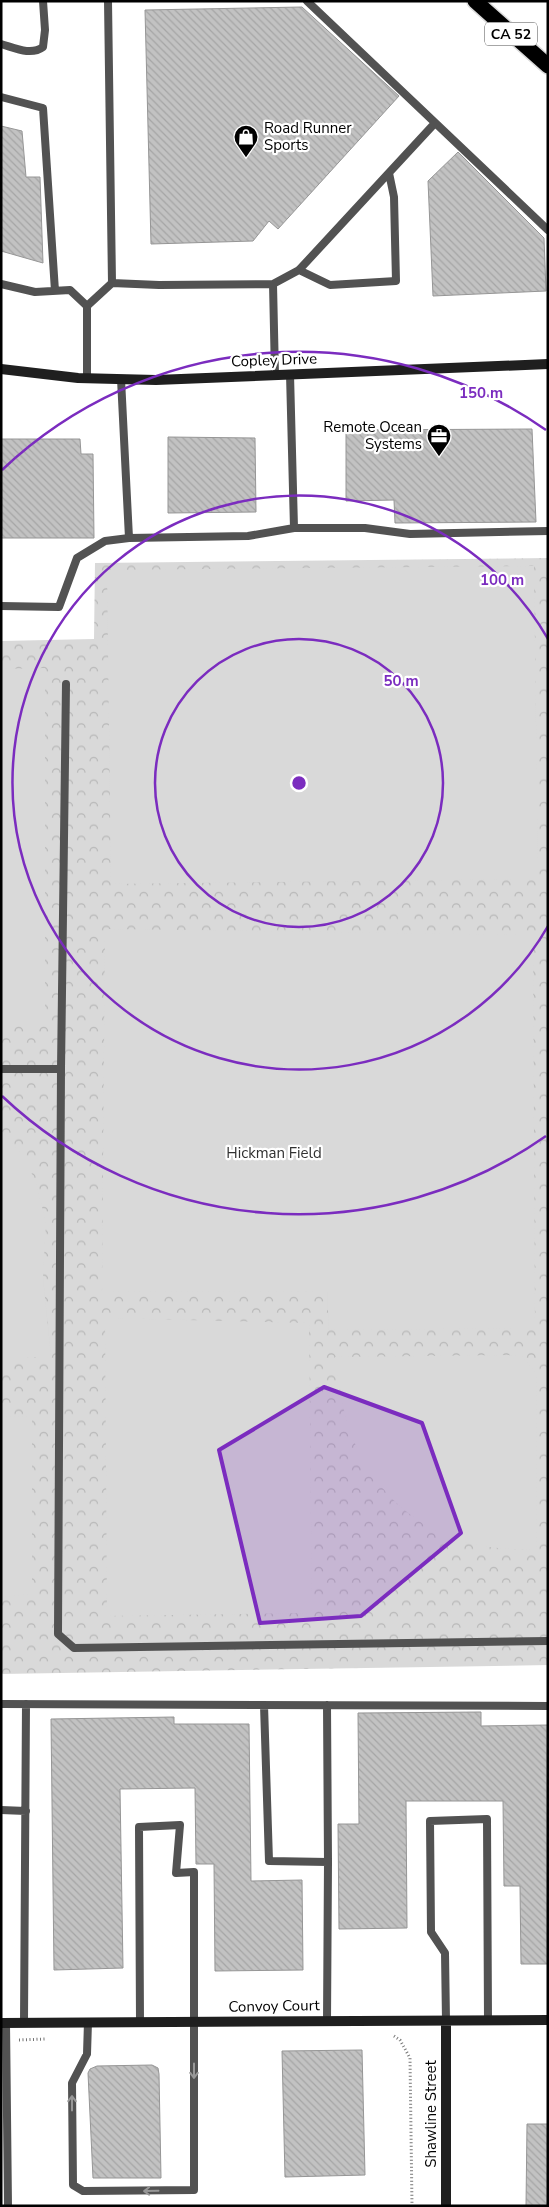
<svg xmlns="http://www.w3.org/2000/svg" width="549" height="2207" font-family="'Nunito Sans',sans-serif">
<defs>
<pattern id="park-crowns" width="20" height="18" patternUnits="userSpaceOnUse" patternTransform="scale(1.25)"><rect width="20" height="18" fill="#d9d9d9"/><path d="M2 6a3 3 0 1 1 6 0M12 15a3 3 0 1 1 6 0" fill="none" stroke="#b8b8b8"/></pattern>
<pattern id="building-back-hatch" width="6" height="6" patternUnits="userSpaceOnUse" patternTransform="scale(1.25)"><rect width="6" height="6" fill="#c2c2c2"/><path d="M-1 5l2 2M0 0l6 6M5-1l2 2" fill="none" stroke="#a5a5a5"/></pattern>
</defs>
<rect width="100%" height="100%" fill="#fff"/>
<!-- park -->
<path fill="url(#park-crowns)" d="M548,558V1665L1,1674V641L94,639L95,563Z"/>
<!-- pitch -->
<path fill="#d9d9d9" d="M534,566L538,879L111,884L107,570Z
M45,668V1021H1V669Z
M105,929L533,935L535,1328L329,1330L327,1291L102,1292Z
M1,1130L23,1156L35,1180L46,1222L43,1278L51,1356L1,1360Z
M105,1318L309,1323L312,1613L107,1616Z
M521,1355L536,1373L537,1550C513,1549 488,1549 465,1542C414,1528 373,1488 353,1439C343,1417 339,1381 335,1357Z
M32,1416V1594L1,1597V1417Z"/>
<!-- building -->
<path fill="url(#building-back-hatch)" stroke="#969696" d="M302,7L399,96L278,229L269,221L253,241L151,244L145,10Z
M1,126L22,131L26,177H40L43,263L1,251Z
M458,152L544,238L546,291L433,296L428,181Z
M532,429L536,522L395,523L394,500L346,501V430Z
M168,437L255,438L256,512L168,513Z
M1,439H80L81,454H93L94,538H1Z
M481,1712V1726L548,1725V1964H521L520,1886H504L503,1801H406L407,1928L339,1929L338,1824H359L358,1713Z
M174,1717V1724H249L251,1881L302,1880L303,1970L215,1971L214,1864H196L195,1788L120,1789L123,1968L54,1970L51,1719Z
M362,2050L365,2175L285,2177L282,2051Z
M152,2065L158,2068L159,2074L161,2178H93L88,2073L90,2069L97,2066Z
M527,2124H548V2206H526Z"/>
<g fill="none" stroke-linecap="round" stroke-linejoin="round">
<defs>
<path id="highway" d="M475,1L548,66"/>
</defs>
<!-- highway casing -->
<use href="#highway" stroke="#dbdbdb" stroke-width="18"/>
<!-- path -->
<path stroke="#747474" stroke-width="3" stroke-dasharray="1 2.5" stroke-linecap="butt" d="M394,2036L400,2040L410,2058L412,2206
M19,2040L46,2039"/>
<!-- lane -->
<path stroke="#525252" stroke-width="8" d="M307,1L548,230
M1,44C15,48 31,56 43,47L45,30L43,1
M1,97L43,108L55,291
M299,270L330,285L396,281L394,197L389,173
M112,283L159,285L273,284L275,375
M1,284L35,292L70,290L87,306
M273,284L299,270L435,123
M290,374L294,528
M87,378V306L112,283L108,1
M121,379L129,538
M1,606L59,607L77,558L105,541L129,538L248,536L294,528H365L410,534L548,531
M1,1069H61L58,1634L74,1648L548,1641
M61,1069L66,684
M1,1704L548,1706
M264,1705L269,1861L328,1862L327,2021
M327,1705L328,1862
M1,1810L26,1811
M446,2021L445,1953L431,1932L430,1821L487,1819L488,2021
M24,2022L26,1704
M88,2022L87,2054L72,2083L73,2185L83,2191L194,2190V1872L176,1873L180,1825L139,1827L140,2022
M6,2023L8,2206"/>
<!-- secondary -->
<path stroke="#1f1f1f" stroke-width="10" d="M1,369L78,378L156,380L548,364
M446,2021V2206
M1,2023L548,2020"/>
<!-- highway -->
<use href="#highway" stroke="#000" stroke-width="15"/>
</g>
<!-- one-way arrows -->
<defs><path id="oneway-shaft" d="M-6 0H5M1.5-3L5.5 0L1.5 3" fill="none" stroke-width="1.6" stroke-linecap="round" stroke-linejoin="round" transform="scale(1.25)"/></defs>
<g stroke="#979797">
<use href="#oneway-shaft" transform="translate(194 2071) rotate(90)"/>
<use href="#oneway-shaft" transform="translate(72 2103) rotate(-90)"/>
<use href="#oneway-shaft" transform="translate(151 2191) rotate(179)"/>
</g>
<!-- marked area -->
<path fill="#7b2cbf" fill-opacity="0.2" stroke="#7b2cbf" stroke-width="4" stroke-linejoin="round" d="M324,1387L422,1423L461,1533L361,1616L260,1623L219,1450Z"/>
<!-- distance rings -->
<g fill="none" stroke="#7b2cbf" stroke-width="2.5">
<circle cx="299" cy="783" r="144"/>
<path d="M548 926A287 287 0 1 1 548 639"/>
<path d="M546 1136A431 431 0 0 1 2 1096M2 470A431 431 0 0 1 546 430"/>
</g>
<!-- icons -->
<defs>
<symbol id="shop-pin" viewBox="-11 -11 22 30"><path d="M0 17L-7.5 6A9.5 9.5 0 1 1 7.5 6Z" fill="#000" stroke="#fff"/><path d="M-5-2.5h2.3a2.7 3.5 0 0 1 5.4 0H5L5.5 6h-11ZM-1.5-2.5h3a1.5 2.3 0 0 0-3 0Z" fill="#fff"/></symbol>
<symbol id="office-pin" viewBox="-11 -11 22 30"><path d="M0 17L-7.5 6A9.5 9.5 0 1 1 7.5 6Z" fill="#000" stroke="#fff"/><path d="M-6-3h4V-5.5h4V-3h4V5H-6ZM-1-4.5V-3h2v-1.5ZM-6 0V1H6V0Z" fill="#fff"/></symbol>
</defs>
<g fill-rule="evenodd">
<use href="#shop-pin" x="232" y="123" width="28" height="38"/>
<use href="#office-pin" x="425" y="422" width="28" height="38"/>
</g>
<g text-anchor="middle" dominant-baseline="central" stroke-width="4.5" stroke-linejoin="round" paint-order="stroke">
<!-- shield labels -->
<rect fill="#fff" stroke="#4c4c4c" stroke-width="1" x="485" y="22.5" width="52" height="23" rx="4"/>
<g font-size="14" font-weight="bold" fill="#000">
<text x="511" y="34">CA 52</text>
</g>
<!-- poi labels -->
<g font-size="15" fill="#000" stroke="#fff" text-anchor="start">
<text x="264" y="128">Road Runner<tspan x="264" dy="17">Sports</tspan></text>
<text x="422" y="427" text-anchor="end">Remote Ocean<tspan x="422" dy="17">Systems</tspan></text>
</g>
<!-- street labels -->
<g font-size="15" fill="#000" stroke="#fff">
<text transform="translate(274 360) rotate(-2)">Copley Drive</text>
<text transform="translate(274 2006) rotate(-1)">Convoy Court</text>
<text transform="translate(431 2114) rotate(-90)">Shawline Street</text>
</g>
<!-- park labels -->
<g font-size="15" fill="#303030" stroke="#fff">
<text x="274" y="1153">Hickman Field</text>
</g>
</g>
<circle cx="299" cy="783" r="8" fill="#7b2cbf" stroke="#fff" stroke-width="2.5"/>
<g font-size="15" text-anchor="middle" font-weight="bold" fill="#7b2cbf" stroke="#fff" stroke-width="4.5" stroke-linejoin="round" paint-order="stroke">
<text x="481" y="398">150 m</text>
<text x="502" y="585">100 m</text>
<text x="401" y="686">50 m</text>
</g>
<!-- border -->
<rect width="549" height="2207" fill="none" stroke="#000000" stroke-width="5"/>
</svg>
